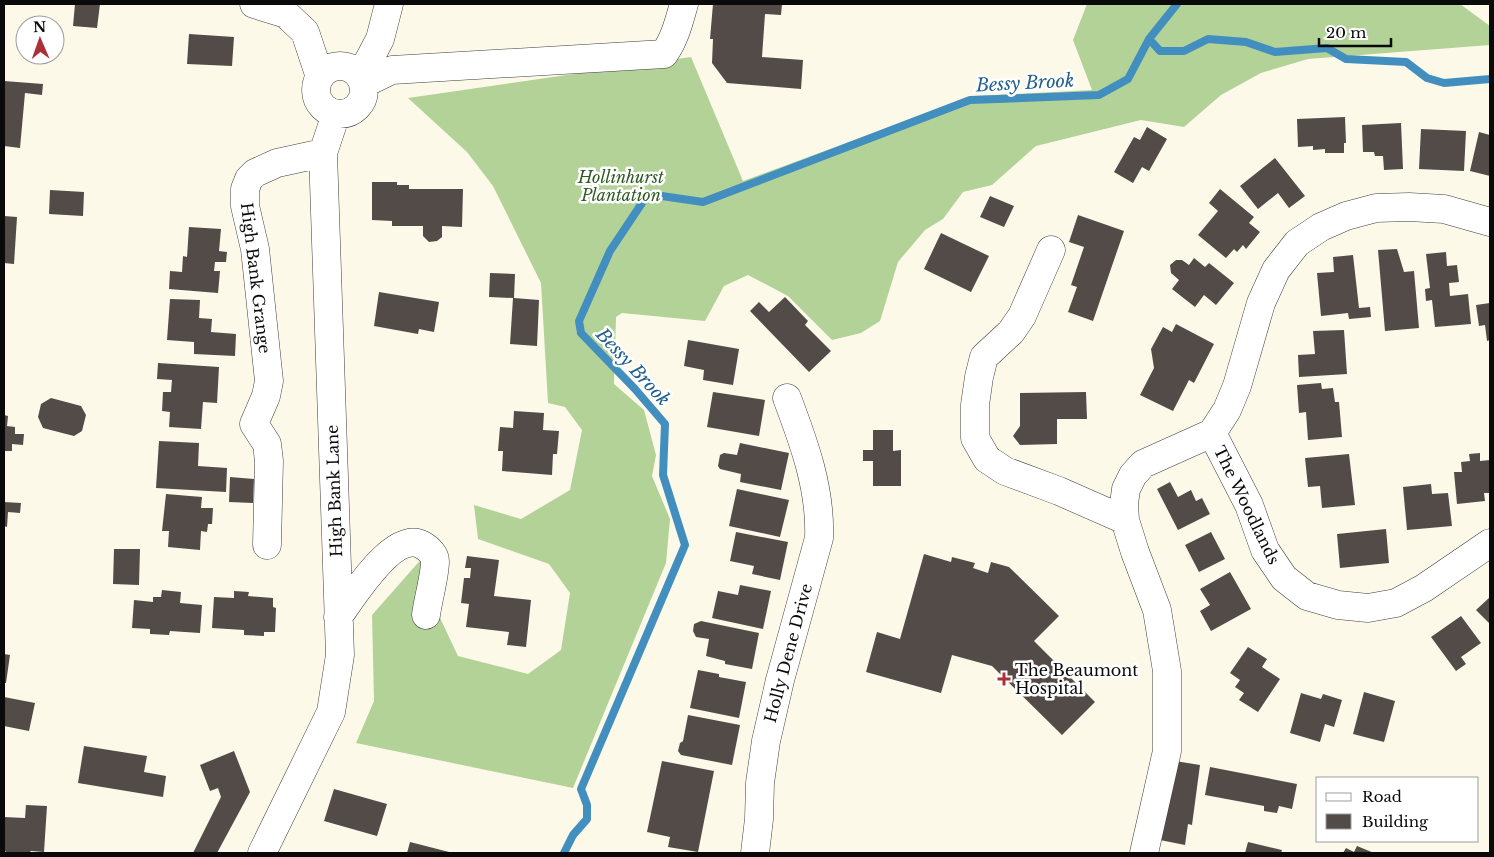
<svg xmlns="http://www.w3.org/2000/svg" width="1494" height="857" font-family="'Libre Baskerville',serif">
<rect width="100%" height="100%" fill="#fdf9e9"/>
<!-- forest -->
<path fill="#b3d298" d="M1087,4H1460L1490,26V45L1308,59L1261,73L1221,95L1184,127L1141,120L1036,146L992,185L963,192L943,219L925,230L898,262L880,321L861,333L832,340L788,296L748,275L724,286L705,321L622,313L616,317L614,384L644,410L656,455L652,476L670,519L666,563L573,788L356,743L374,701L372,615L424,556L441,620L458,656L528,674L561,650L570,593L549,564L478,539L474,505L521,519L570,490L582,430L565,407L548,403L541,283L493,186L467,152L408,98L691,57L743,181L975,96L1092,90L1073,40Z"/>
<g fill="none" stroke-linecap="round" stroke-linejoin="round">
<!-- stream -->
<path stroke="#428fbf" stroke-width="8" d="M1149,39L1160,51H1184L1208,39L1246,42L1275,52L1327,48L1346,59L1406,62L1427,78L1444,83L1490,79
M564,853L573,835L587,819V805L581,789L685,545L663,475L665,424L635,389L581,333L579,321L610,251L648,194L703,202L970,100L1099,95L1128,79L1149,39L1177,4"/>
</g>
<!-- building -->
<path fill="#524b48" d="M75,4H100L97,28L73,26Z
M713,4H782L781,15L765,14L762,57L803,60L801,89L727,83L712,63L713,39H710Z
M189,34L234,37L232,66L187,64Z
M4,81L43,84L42,95L25,93L20,148L4,146Z
M1345,117L1346,143H1344V153H1325V149L1313,150V146L1298,147L1297,119Z
M1401,123L1403,169L1384,170L1383,156H1375L1374,152H1363L1362,125Z
M1147,127L1167,139L1149,171L1142,167L1133,183L1114,172L1134,137L1140,140Z
M1421,129L1466,131L1464,171L1419,169Z
M1479,132L1490,135V176L1470,171Z
M1275,158L1305,196L1289,208L1278,193L1258,209L1240,186Z
M372,182H397V185H409V189H463L462,227L442,226V237L437,241L429,242L423,236V226H392V221L372,220Z
M1220,189L1254,217L1249,223L1260,232L1246,249L1243,245L1237,252L1234,249L1226,258L1198,235L1218,211L1209,203Z
M50,190L84,192L83,216L49,214Z
M990,196L1014,206L1004,227L980,217Z
M1078,215L1124,231L1093,321L1068,312L1077,287L1071,285L1084,247L1069,242Z
M4,216L17,217L14,264L4,263Z
M189,227L221,229L219,251L227,252L226,262H215L214,271H220L218,293L169,289L170,271L182,272L183,256L187,257Z
M941,233L989,256L971,292L924,269Z
M1397,249L1404,272L1414,271L1419,328L1385,331L1378,250Z
M1446,252L1447,266L1457,265L1459,282L1449,283L1450,296L1468,294L1471,324L1435,327L1432,300L1426,301L1425,289L1430,288L1426,254Z
M1353,255L1359,308L1370,307L1371,317L1349,319L1348,313L1321,316L1317,273L1334,272L1333,257Z
M1194,258L1205,267L1209,263L1234,283L1216,305L1204,295L1195,307L1172,289L1179,280L1171,273L1170,265L1176,260H1182L1189,265Z
M490,273L515,274L514,298L539,300L537,346L510,344L513,298L489,297Z
M379,292L439,302L434,332L419,329L418,334L374,326Z
M785,297L808,321L805,325L831,351L809,372L750,311L759,302L769,312Z
M170,299L200,300L199,318L212,319L211,332L236,334L235,356L194,354V342L167,340Z
M1490,303V340L1487,341L1485,325L1479,326L1476,305Z
M1176,324L1214,344L1194,383L1189,380L1173,411L1140,395L1154,368L1151,349L1163,327L1172,332Z
M1344,330L1347,374L1299,377L1298,355L1315,354L1313,331Z
M688,340L739,349L733,385L703,380L704,370L684,366Z
M158,363L219,367L217,403L203,402L201,429L169,427L170,412L162,411L163,392H171L172,380L157,379Z
M1321,383L1322,389L1333,388L1335,402H1339L1342,437L1308,440L1306,412L1299,413L1297,385Z
M713,392L765,400L759,436L707,427Z
M1086,392L1087,419H1057V444L1020,445L1013,436L1020,426V393Z
M51,398L81,406L86,415L82,431L74,436L43,428L38,417L41,404Z
M514,411L544,413L543,430L559,431L557,454H553L552,475L502,471L503,451H498L500,427L513,428Z
M4,415L8,416L7,426L15,427V434H24L23,445L12,444V451H4Z
M873,430H893V451L901,450V486H873V461H863V450H873Z
M159,441L199,443L198,466L227,468L226,492L156,488Z
M740,443L789,453L781,490L740,482L741,474L720,469L718,466L720,455L724,453L737,455Z
M1480,453V461L1490,460V493H1484L1485,501L1457,504L1454,472H1462L1461,462L1470,461L1469,454Z
M1349,454L1355,505L1322,508L1320,486L1308,487L1305,458Z
M230,477L254,479L253,503L229,502Z
M1170,482L1178,497L1191,490L1196,501L1202,498L1210,514L1178,530L1157,489Z
M1431,484L1432,494L1448,493L1452,526L1407,530L1403,487Z
M737,489L789,500L780,537L729,526Z
M166,494L202,497L201,508H213L212,524H208L207,532L201,531L200,550L168,547L169,531H162Z
M4,502L21,503L20,513L8,512L7,527L4,526Z
M1386,529L1389,563L1340,568L1337,534Z
M736,532L788,542L780,580L752,574L754,566L730,561Z
M1211,532L1225,559L1199,572L1185,545Z
M114,549H140L139,585L113,584Z
M924,554L951,562L952,557L975,563L973,568L988,573L991,562L1009,567L1059,616L1034,641L1095,702L1062,735L992,666L952,655L941,693L866,672L877,632L900,639Z
M467,556L499,560L494,596L531,600L526,647L507,645L509,632L466,627L469,604L461,603L464,578H470L471,568H465Z
M1230,572L1251,609L1211,631L1200,611L1210,605L1200,589Z
M740,585L771,591L763,629L712,618L718,591L738,595Z
M162,590L181,592L180,603L202,605L200,633L170,631L169,635L150,634V629L132,628L134,600L153,602V597H161Z
M234,591L249,592L248,596L273,598V607L276,608L275,632H264V636L244,635V630L212,628L214,597L234,598Z
M1490,597V624L1476,610Z
M1461,616L1481,643L1461,657L1466,664L1456,671L1431,637Z
M701,621L759,633L752,669L725,664V661L706,656L709,639L696,637L693,631L694,624Z
M1248,647L1267,659L1262,667L1280,679L1258,712L1239,700L1244,693L1235,687L1240,680L1230,673Z
M4,654L10,655L6,683H4Z
M698,670L719,674V677L746,682L739,718L690,708Z
M1364,692L1395,701L1384,742L1353,734Z
M1301,693L1321,699L1323,694L1342,700L1334,727L1325,724L1320,742L1290,733Z
M4,697L35,703L29,731L4,726Z
M688,715L740,725L732,765L681,755L678,751L680,743L683,741Z
M84,746L147,756L144,772L166,776L163,797L78,783Z
M234,751L250,792L217,853H193L221,797L218,788L210,791L200,765Z
M662,761L714,771L698,852L668,847L670,837L647,832Z
M1175,761L1200,765L1192,825L1188,824L1185,845L1160,840Z
M1210,767L1297,784L1292,809L1279,806L1277,813L1264,811V806L1205,795Z
M334,789L387,804L377,836L324,821Z
M26,805L47,806L44,852L31,851L29,853H6L4,848V817L25,818Z
M410,842L453,853H407Z
M1248,842L1282,850L1281,853H1245Z
M1357,846L1374,853H1343L1346,848L1354,852Z"/>
<g fill="none" stroke-linecap="round" stroke-linejoin="round">
<defs>
<path id="minor" d="M254,4L286,14L305,32L320,77
M316 90a24 24 0 1 1 48 0a24 24 0 1 1-48 0Z
M360,77L380,39L389,4
M363,84L392,70L664,54C675,39 679,21 684,4
M1490,222L1444,209L1409,207L1376,208L1346,216L1321,227L1297,243L1276,270L1261,303L1237,386L1227,410L1212,433L1249,505L1265,550L1284,578L1307,596L1338,605L1368,608L1396,603L1424,588L1490,543
M1051,250L1022,316L1011,332L984,357L979,377L975,405V438L987,459L1005,471L1059,491L1125,520
M267,545L269,461L267,444L254,424L266,396L269,381L255,249L245,206V189L249,179L255,173L277,163L323,153
M338,617C352,598 395,527 424,546C429,549 435,555 435,561C435,576 428,599 426,615
M262,853L331,712L340,655L323,153L336,114
M755,853L759,819L760,783L766,741L780,680L819,538C821,489 804,443 787,398
M1144,853L1167,751V671L1157,610L1135,552L1125,520L1124,504L1126,489L1133,475L1143,464L1212,433"/>
</defs>
<!-- minor casing -->
<use href="#minor" stroke="#3d3d3d" stroke-width="29"/>
<!-- minor -->
<use href="#minor" stroke="#fff" stroke-width="28"/>
</g>
<!-- markers -->
<path fill="#ab3139" stroke="#fff" stroke-width="2" d="M1001.5 671.5h5v5h5v5h-5v5h-5v-5h-5v-5h5z"/>
<g text-anchor="middle" dominant-baseline="central" stroke-width="5" stroke-linejoin="round" paint-order="stroke">
<!-- park labels -->
<g font-size="16" font-style="italic" fill="#2f5a22" stroke="#fff">
<text x="621" y="177">Hollinhurst<tspan x="621" dy="18">Plantation</tspan></text>
</g>
<!-- street labels -->
<g font-size="16" fill="#0a0a0a" stroke="#fff">
<text transform="translate(256 278) rotate(83)">High Bank Grange</text>
<text transform="translate(334 491) rotate(-92)">High Bank Lane</text>
<text transform="translate(1247 505) rotate(64)">The Woodlands</text>
<text transform="translate(788 653) rotate(-75)">Holly Dene Drive</text>
</g>
<!-- poi labels -->
<g font-size="16" fill="#0a0a0a" stroke="#fff" text-anchor="start">
<text x="1015" y="670">The Beaumont<tspan x="1015" dy="18">Hospital</tspan></text>
</g>
<!-- water labels -->
<g font-size="18" font-style="italic" fill="#21618e" stroke="#fff">
<text transform="translate(1025 83) rotate(-3)">Bessy Brook</text>
<text transform="translate(633 367) rotate(47)">Bessy Brook</text>
</g>
</g>
<!-- border -->
<rect width="1494" height="857" fill="none" stroke="#0a0a0a" stroke-width="10"/>
<!-- legend -->
<rect x="1316" y="777" width="162" height="65" fill="#ffffff" stroke="#9d9d9d"/>
<rect x="1326" y="793" width="25" height="8" fill="#ffffff" stroke="#9d9d9d"/>
<text x="1362" y="802" font-size="15" fill="#0a0a0a">Road</text>
<rect x="1326" y="814" width="25" height="15" fill="#524b48" stroke="#9d9d9d"/>
<text x="1362" y="827" font-size="15" fill="#0a0a0a">Building</text>
<!-- north arrow -->
<g transform="translate(40 40) rotate(358)"><circle r="24" fill="#ffffff" stroke="#9d9d9d"/>
<path d="M0-4L9 19L0 12L-9 19Z" fill="#ab3139"/>
<text y="-8" font-size="14" font-weight="bold" text-anchor="middle" fill="#0a0a0a">N</text>
</g>
<!-- scale -->
<path d="M1319 38v8h72v-8" fill="none" stroke="#0a0a0a" stroke-width="2.5"/>
<text x="1326" y="38" font-size="15" fill="#0a0a0a" stroke="#ffffff" stroke-width="4" paint-order="stroke">20 m</text>
</svg>
